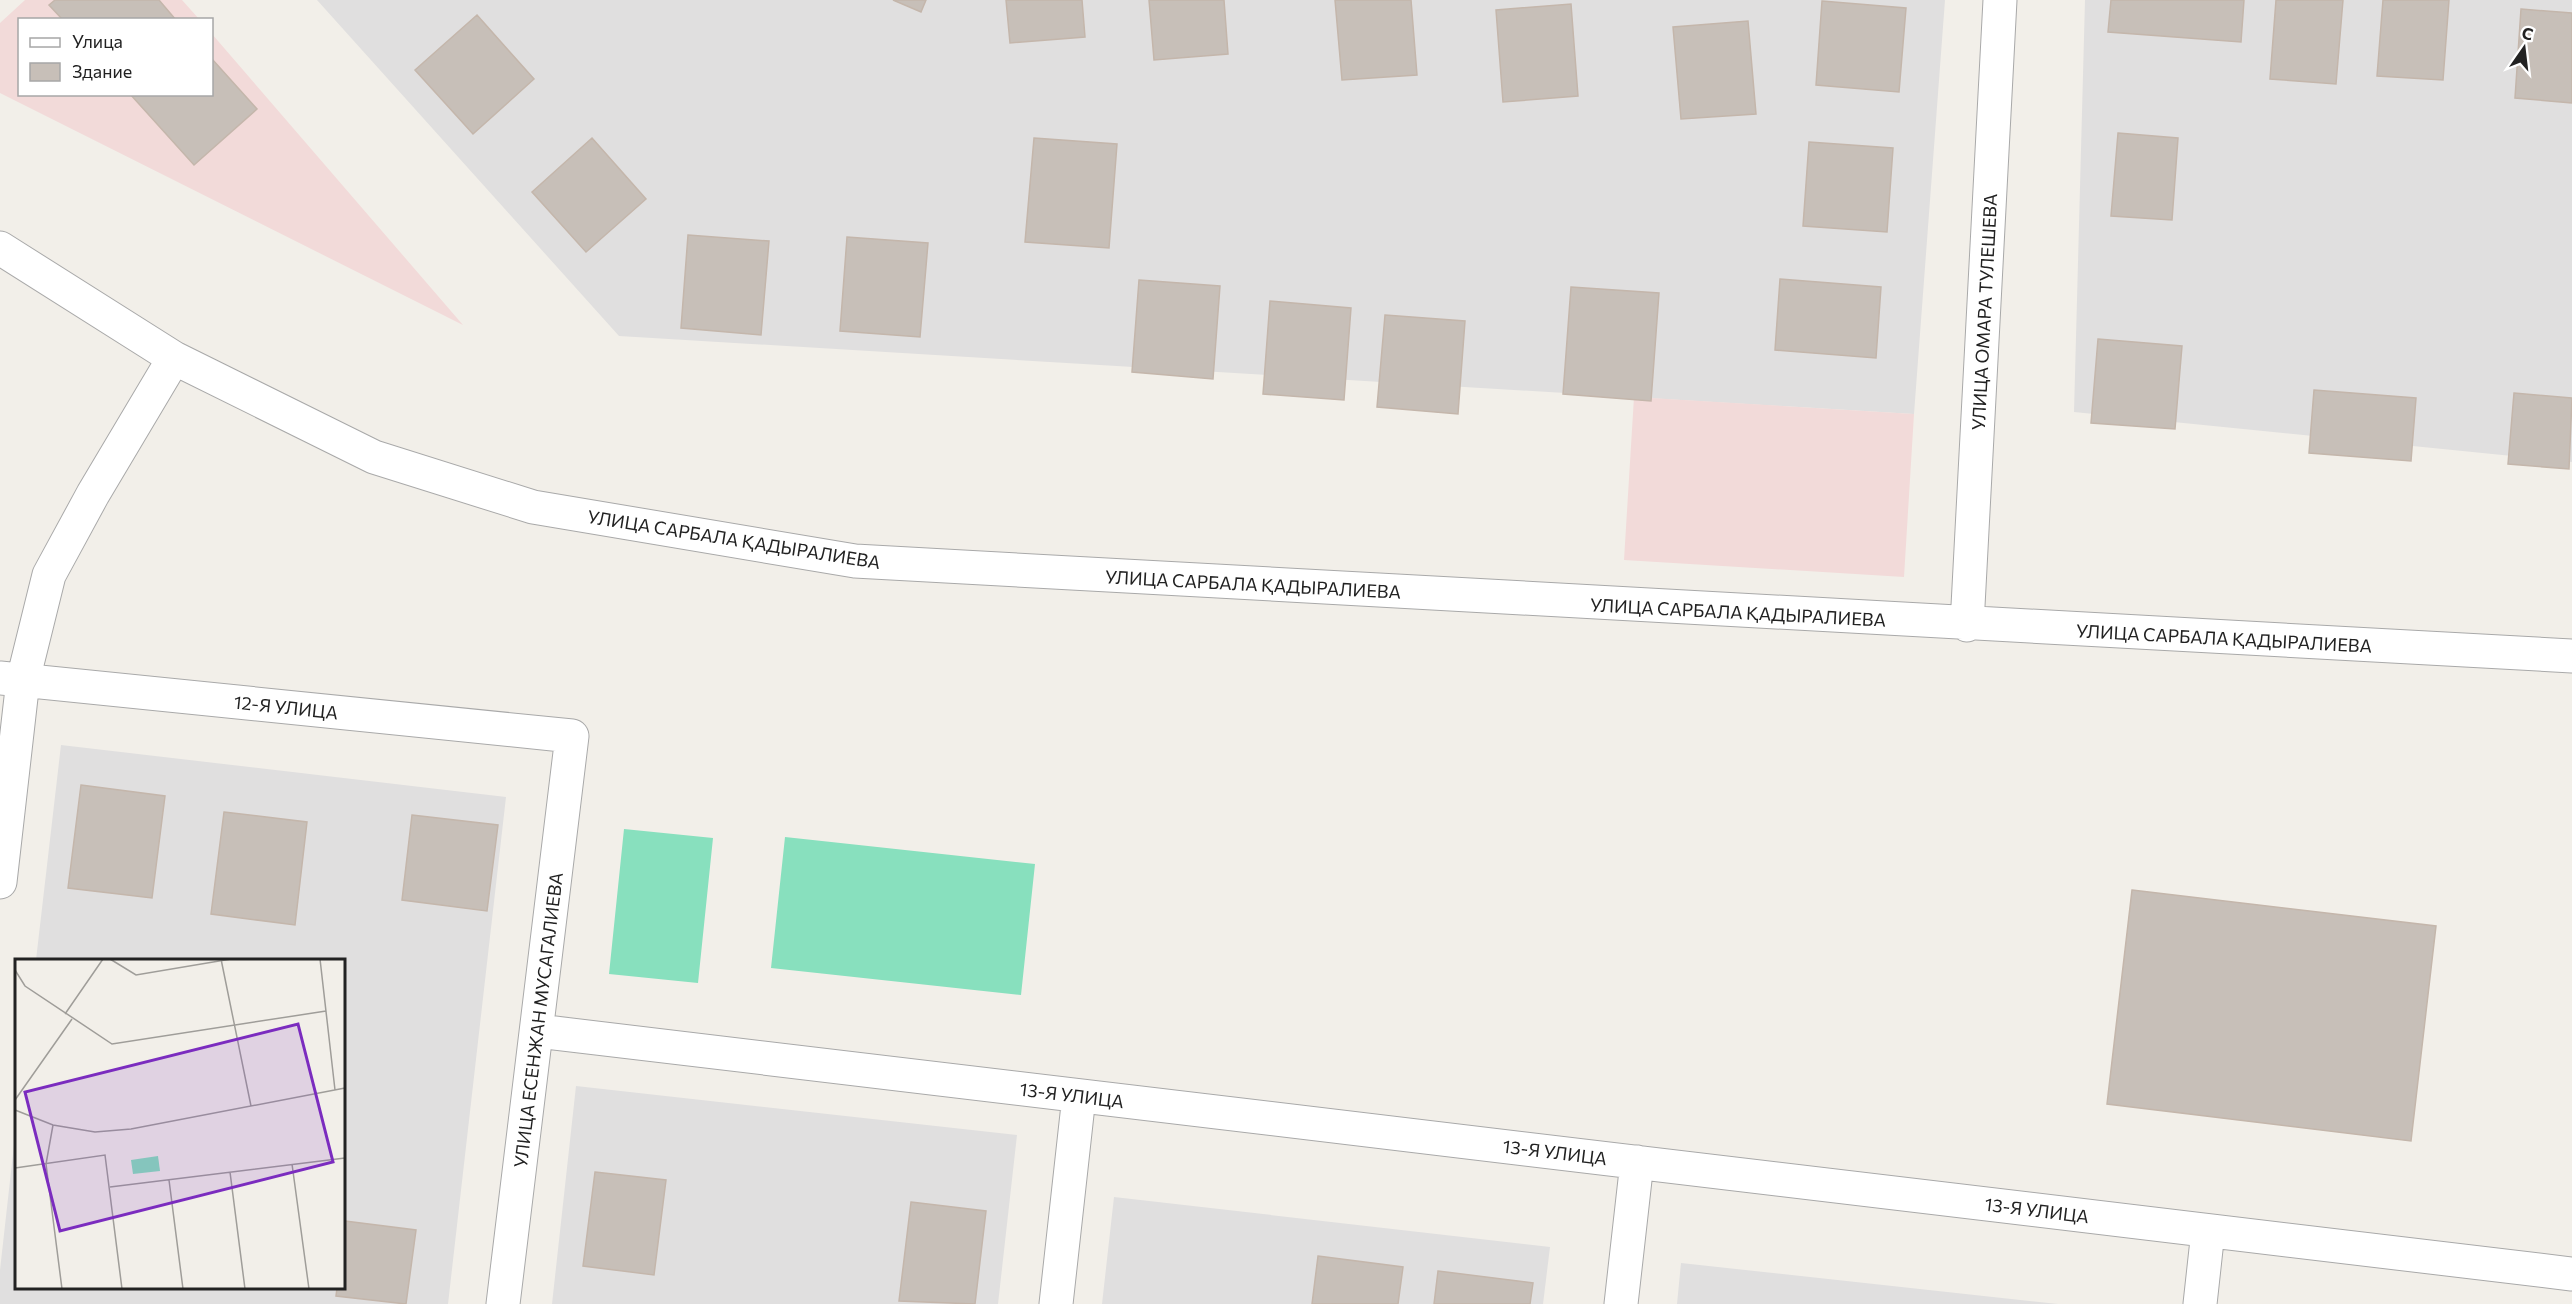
<svg xmlns="http://www.w3.org/2000/svg" width="2572" height="1304" font-family="Commissioner,sans-serif">
<rect width="100%" height="100%" fill="#f2efe9"/>
<!-- residential -->
<path fill="#e0dfdf" d="M317,0H1945L1914,414L619,336Z
M2085,0H2572V462L2074,412Z
M61,745L506,797L448,1304H0V1270L16,1127V1288H344V960H36Z
M576,1086L1017,1135L998,1304H552Z
M1114,1197L1550,1247L1543,1304H1102Z
M1681,1263L2058,1304H1677Z"/>
<!-- commercial -->
<path fill="#f2dad9" d="M25,0H182L199,19L20,20V94H212V34L463,325L0,93V23Z
M1634,397L1914,414L1904,577L1624,560Z"/>
<!-- pitch -->
<path fill="#88e0be" d="M624,829L713,838L698,983L609,974Z
M785,837L1035,864L1021,995L771,968Z"/>
<!-- building -->
<path fill="#c7bfb8" stroke="#c4b6ab" stroke-width="1.5" d="M55,0H159L176,20H63L49,5Z
M893,0H926L921,12Z
M1006,0H1082L1085,37L1010,43Z
M1149,0H1224L1228,54L1154,60Z
M1335,0H1411L1417,75L1342,80Z
M2111,0H2244L2241,42L2108,32Z
M2276,0H2343L2336,84L2270,79Z
M2383,0H2449L2443,80L2377,76Z
M1822,1L1906,8L1899,92L1816,85Z
M1571,4L1578,96L1503,102L1496,10Z
M2521,9L2572,13V103L2515,98Z
M477,15L534,79L473,134L415,70Z
M1748,21L1756,114L1681,119L1673,27Z
M212,59L257,109L194,165L130,94H212Z
M2118,133L2178,138L2172,220L2111,216Z
M592,138L646,199L586,252L532,192Z
M1034,138L1117,144L1109,248L1025,242Z
M1809,142L1893,148L1887,232L1803,226Z
M688,235L769,241L761,335L681,328Z
M847,237L928,243L920,337L840,331Z
M1780,279L1881,287L1876,358L1775,350Z
M1139,280L1220,286L1213,379L1132,372Z
M1571,287L1659,293L1651,401L1563,394Z
M1270,301L1351,308L1344,400L1263,394Z
M1385,315L1465,321L1458,414L1377,407Z
M2098,339L2182,346L2175,429L2091,423Z
M2314,390L2416,398L2411,461L2309,453Z
M2514,393L2572,398L2569,469L2508,464Z
M81,785L165,796L152,898L68,888Z
M224,812L307,822L295,925L211,914Z
M412,815L498,825L487,911L402,900Z
M2132,890L2436,926L2411,1141L2107,1104Z
M595,1172L666,1180L654,1275L583,1266Z
M911,1202L986,1211L975,1304L899,1301Z
M345,1221L416,1230L406,1304L336,1296L337,1288H344Z
M1318,1256L1403,1267L1398,1304H1312Z
M1438,1271L1533,1283L1530,1304H1434Z"/>
<g fill="none" stroke-linecap="round" stroke-linejoin="round">
<defs>
<path id="minor" d="M0,248L174,358L374,457L533,507L855,561L2572,656
M1967,625L2000,0
M0,678L572,736L503,1304
M0,882L23,680L49,575L93,494L174,358
M538,1031L2572,1274
M1056,1304L1079,1096
M1621,1304L1637,1162
M2200,1304L2208,1231"/>
</defs>
<!-- minor casing -->
<use href="#minor" stroke="#a9a9a9" stroke-width="35"/>
<!-- minor -->
<use href="#minor" stroke="#fff" stroke-width="33"/>
</g>
<g text-anchor="middle" dominant-baseline="central" stroke-width="6" stroke-linejoin="round" paint-order="stroke">
<!-- street labels -->
<g font-size="18" fill="#222" stroke="#fff">
<text transform="translate(1984 312) rotate(-87)">УЛИЦА ОМАРА ТУЛЕШЕВА</text>
<text transform="translate(734 539) rotate(9)">УЛИЦА САРБАЛА ҚАДЫРАЛИЕВА</text>
<text transform="translate(1253 584) rotate(3)">УЛИЦА САРБАЛА ҚАДЫРАЛИЕВА</text>
<text transform="translate(1738 612) rotate(3)">УЛИЦА САРБАЛА ҚАДЫРАЛИЕВА</text>
<text transform="translate(2224 638) rotate(3)">УЛИЦА САРБАЛА ҚАДЫРАЛИЕВА</text>
<text transform="translate(286 707) rotate(6)">12-Я УЛИЦА</text>
<text transform="translate(538 1020) rotate(-83)">УЛИЦА ЕСЕНЖАН МУСАГАЛИЕВА</text>
<text transform="translate(1072 1095) rotate(7)">13-Я УЛИЦА</text>
<text transform="translate(1555 1152) rotate(7)">13-Я УЛИЦА</text>
<text transform="translate(2037 1210) rotate(7)">13-Я УЛИЦА</text>
</g>
</g>
<!-- overview -->
<g transform="translate(15 959)">
<rect width="330" height="330" fill="#f2efe9"/>
<path d="M143,197L145,212L118,215L116,201Z" fill="#88e0be"/>
<path fill="none" stroke="#9f9d99" stroke-width="1.5" d="M95,0L121,16L216,0M206,0L236,147M305,0L320,131M0,11L10,27L97,85L311,52M50,55L88,0M0,141L57,60M0,151L38,166L80,173L116,170L330,129M38,166L31,205L47,330M277,205L294,330M0,209L90,196L107,330M215,213L230,330M154,221L168,330M95,228L330,199"/>
<path fill="#7b2cbf" fill-opacity="0.15" stroke="#7b2cbf" stroke-width="3" d="M283,65L318,203L45,272L10,133Z"/>
<rect width="330" height="330" fill="none" stroke="#222" stroke-width="3"/>
</g>
<!-- legend -->
<rect x="18" y="18" width="195" height="78" fill="#ffffff" stroke="#a7a7a7" stroke-width="1.5"/>
<rect x="30" y="38" width="30" height="9" fill="#ffffff" stroke="#a7a7a7" stroke-width="1.5"/>
<text x="72" y="48" font-size="18" fill="#222222">Улица</text>
<rect x="30" y="63" width="30" height="18" fill="#c7bfb8" stroke="#a7a7a7" stroke-width="1.5"/>
<text x="72" y="78" font-size="18" fill="#222222">Здание</text>
<!-- north arrow -->
<g transform="translate(2524 48) rotate(14)" stroke="#ffffff" stroke-width="4.5" paint-order="stroke">
<path d="M0-4.5L10 22L0 15L-10 22Z" fill="#222222"/>
<text y="-9" font-size="16" font-weight="bold" text-anchor="middle" fill="#222222">С</text>
</g>
</svg>
